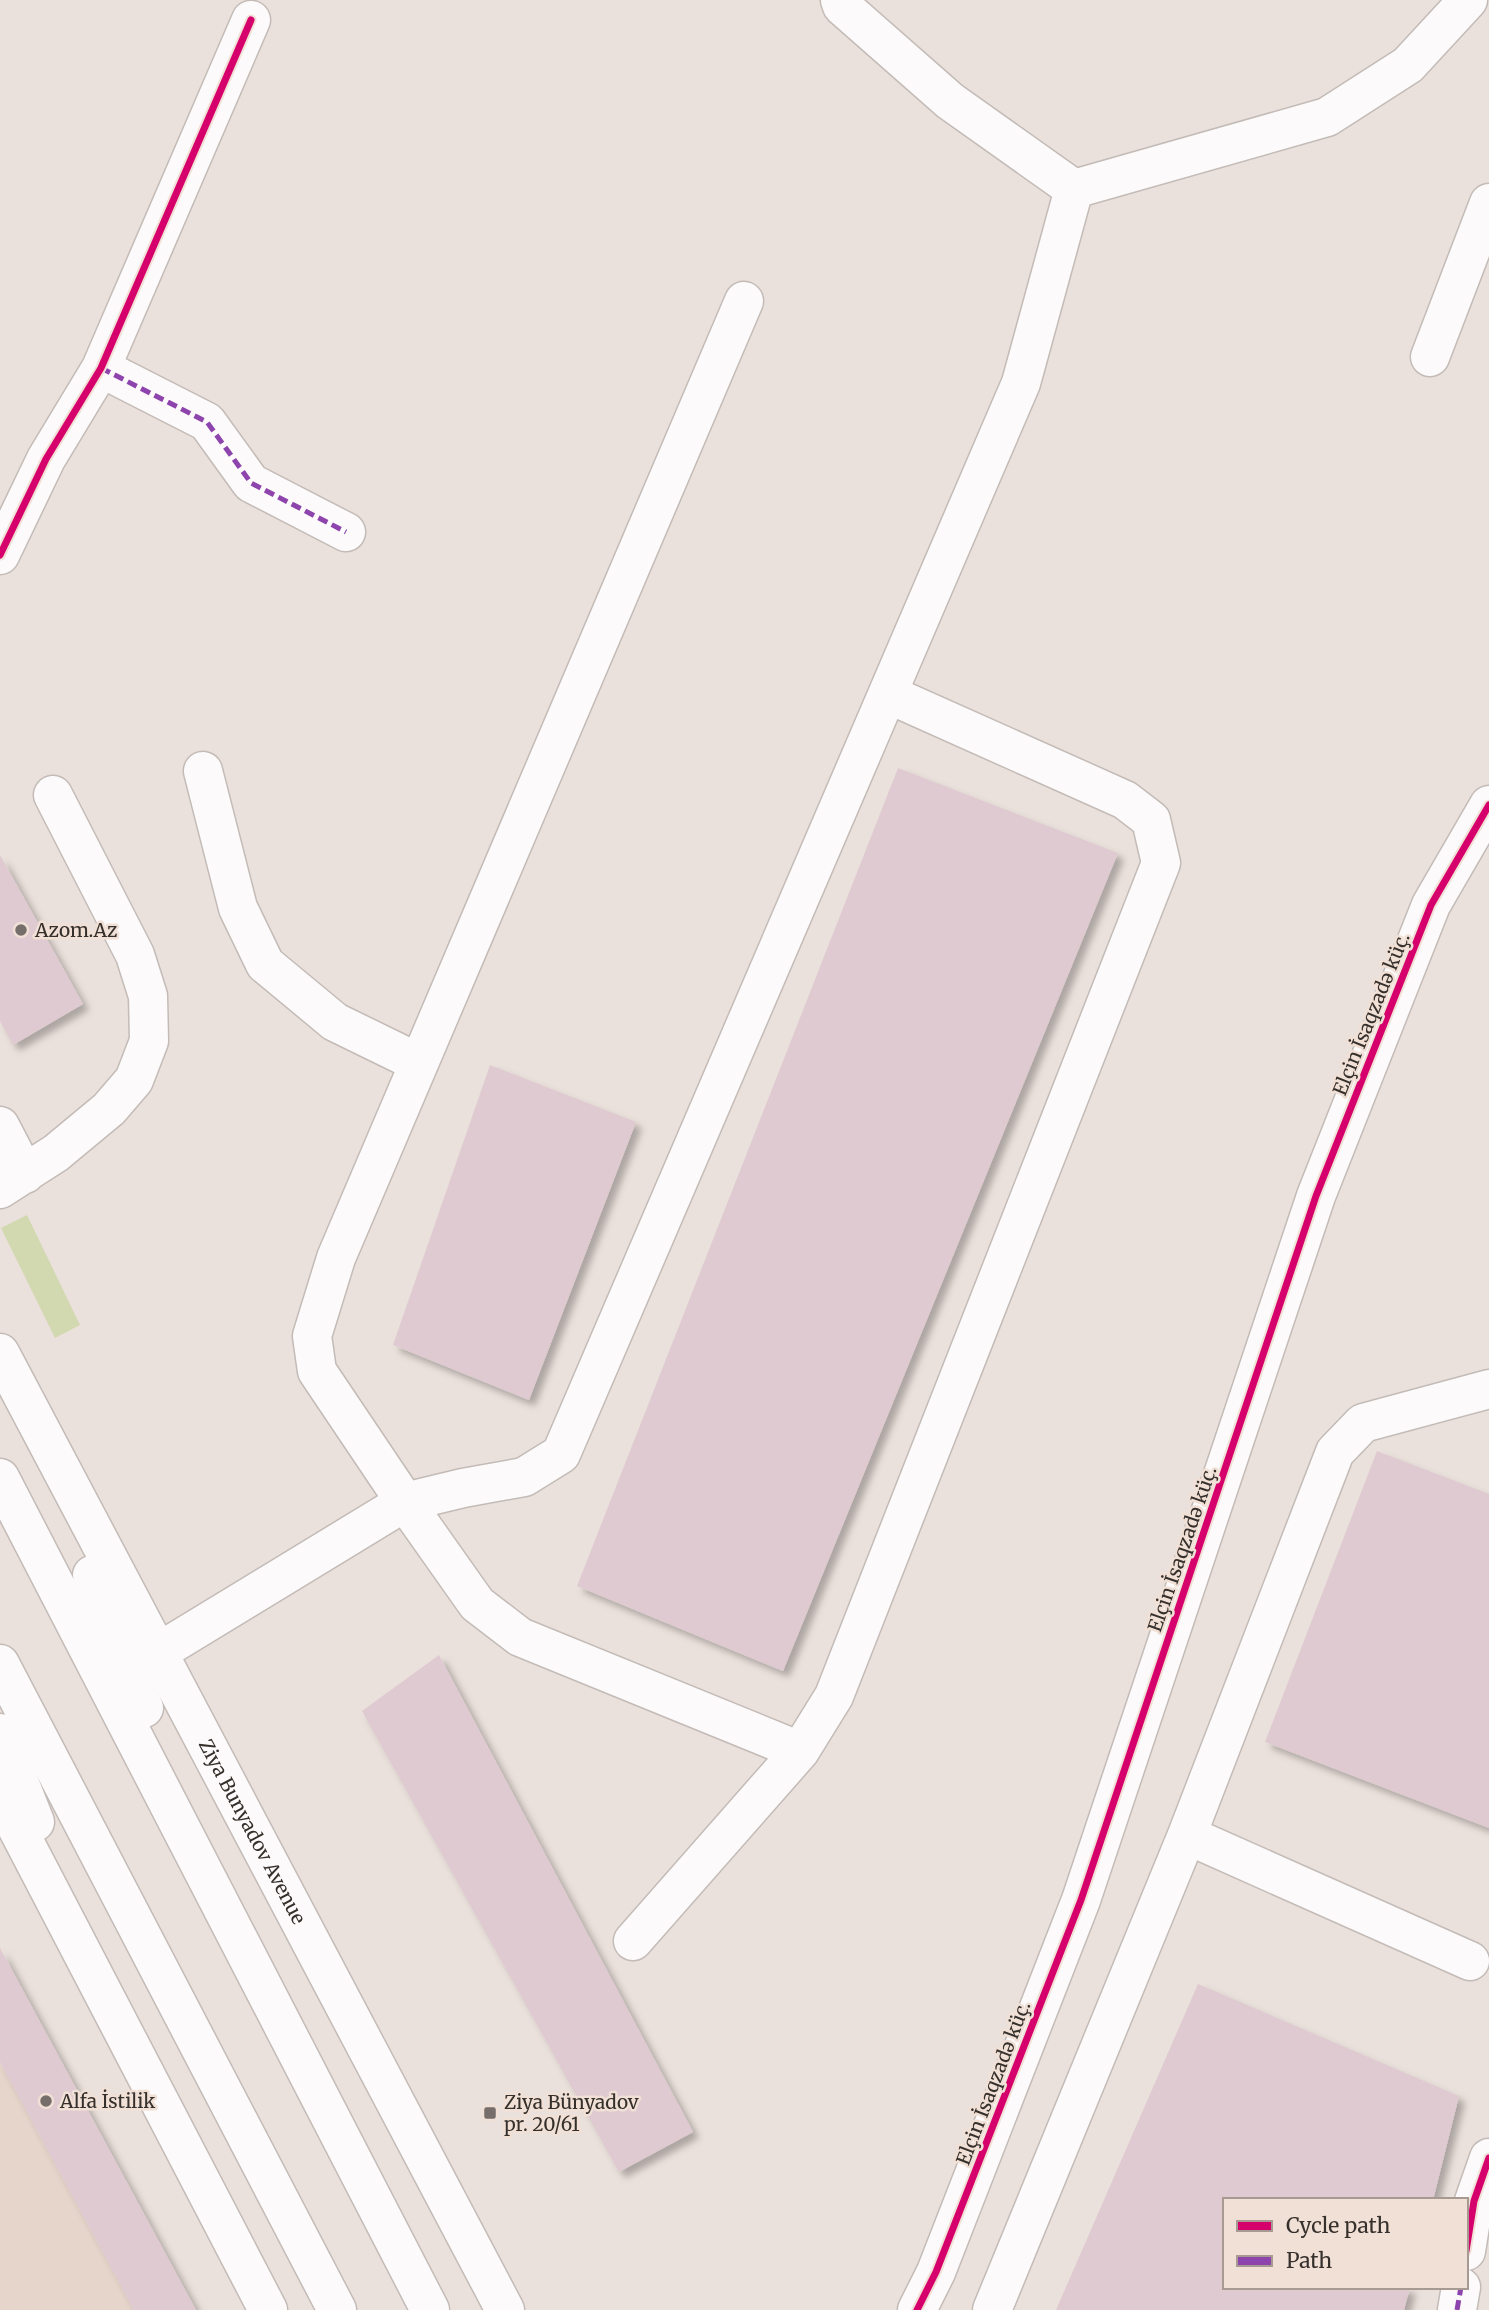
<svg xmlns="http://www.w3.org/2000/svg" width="1489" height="2310" font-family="Merriweather,serif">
<defs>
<filter id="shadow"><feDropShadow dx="6" dy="6" stdDeviation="3.5" flood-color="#0004"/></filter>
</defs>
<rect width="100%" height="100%" fill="#ebe1dc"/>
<!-- built -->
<path fill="#e6d5cb" d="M0,2062L134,2310H0Z"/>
<!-- green -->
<path fill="#d2d8b0" d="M27,1215L80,1325L55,1338L1,1228Z"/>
<!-- building -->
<path fill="#decad0" filter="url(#shadow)" d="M898,768L1118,853L783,1671L577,1586Z
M0,855L83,1004L13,1045L0,1021Z
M490,1065L636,1122L529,1400L393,1345Z
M1377,1451L1489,1494V1828L1265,1742Z
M439,1655L693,2132L619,2172L362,1711Z
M0,1948L196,2310H134L0,2062Z
M1198,1984L1459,2096L1433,2200H1225V2287H1410L1404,2310H1056Z"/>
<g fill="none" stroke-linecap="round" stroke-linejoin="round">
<defs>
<path id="minor" d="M840,0L842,6L950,101L1074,189L1327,117L1408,65L1468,0
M744,301L336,1258L312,1336L317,1371L405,1502L477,1604L520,1637L800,1751
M1430,357L1489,203
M101,368L207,422L251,483L346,532
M0,555L46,459L101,368L251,20
M203,771L238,908L265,964L335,1022L419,1063
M0,1126L25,1174
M0,1189L56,1153L109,1109L134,1080L149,1041L148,996L135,955L53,795
M157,1653L405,1502L463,1488L524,1477L561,1454L1021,383L1074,189
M1187,1835L1470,1961
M633,1941L800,1751L834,1696L1161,863L1151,820L1125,800L888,694
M1466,2251L1474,2201L1489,2158
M917,2310L936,2272L1081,1900L1316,1196L1431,905L1489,805
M992,2310L1187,1835L1335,1452L1363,1423L1489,1389
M1457,2310L1461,2287"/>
<g id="major">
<path id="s1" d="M0,1353L505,2310"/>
<path d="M0,1478L430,2310"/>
<path d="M92,1575L144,1708"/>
<path d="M0,1664L337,2310"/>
<path d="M0,1733L35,1822"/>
<path d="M0,1795L268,2310"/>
</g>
</defs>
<!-- minor casing -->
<use href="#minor" stroke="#c3bbb7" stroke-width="41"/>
<!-- major casing -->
<use href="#major" stroke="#c3bbb7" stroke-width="41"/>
<!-- minor -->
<use href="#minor" stroke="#fcfafa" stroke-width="38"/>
<!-- major -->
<use href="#major" stroke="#fcfafa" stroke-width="38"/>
<!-- quiet -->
<path stroke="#8e44ad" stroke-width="5" stroke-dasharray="10 5" stroke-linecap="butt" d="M101,368L207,422L251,483L346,532
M1457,2310L1461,2287"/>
<defs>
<path id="cycleway" d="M0,555L46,459L101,368L251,20
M1466,2251L1474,2201L1489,2158
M917,2310L936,2272L1081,1900L1316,1196L1431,905L1489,805"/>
</defs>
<!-- cycleway casing -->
<use href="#cycleway" stroke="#f1e0d6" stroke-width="11"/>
<!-- cycleway -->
<use href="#cycleway" stroke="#d6006c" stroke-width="7"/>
</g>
<!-- markers -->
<g fill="#756e6a" stroke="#f1e0d6" stroke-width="2.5">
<circle cx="21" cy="930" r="7"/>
<circle cx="46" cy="2101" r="7"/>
<rect x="483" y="2106" width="14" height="14" rx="3.5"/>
</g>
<g text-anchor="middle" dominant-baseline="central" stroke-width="5" stroke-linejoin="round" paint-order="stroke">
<!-- poi labels -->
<g font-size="19" fill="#36302c" stroke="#f1e0d6" text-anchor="start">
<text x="35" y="930">Azom.Az</text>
<text x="60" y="2101">Alfa İstilik</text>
<text x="504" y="2102">Ziya Bünyadov<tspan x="504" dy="22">pr. 20/61</tspan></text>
</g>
<!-- street labels -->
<g font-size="19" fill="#36302c" stroke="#f1e0d6">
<text transform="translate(1371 1014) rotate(-68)">Elçin İsaqzadə küç.</text>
<text transform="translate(1182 1549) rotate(-71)">Elçin İsaqzadə küç.</text>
<text stroke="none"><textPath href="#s1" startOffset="541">Ziya Bunyadov Avenue</textPath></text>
<text transform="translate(993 2083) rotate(-69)">Elçin İsaqzadə küç.</text>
</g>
</g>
<!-- legend -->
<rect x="1223" y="2198" width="245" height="91" fill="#f1e0d6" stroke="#a69a92" stroke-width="2"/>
<rect x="1237" y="2221" width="35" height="10" fill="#d6006c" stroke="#a69a92" stroke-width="2"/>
<text x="1286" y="2233" font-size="21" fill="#36302c">Cycle path</text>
<rect x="1237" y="2256" width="35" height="10" fill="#8e44ad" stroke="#a69a92" stroke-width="2"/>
<text x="1286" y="2268" font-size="21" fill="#36302c">Path</text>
</svg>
